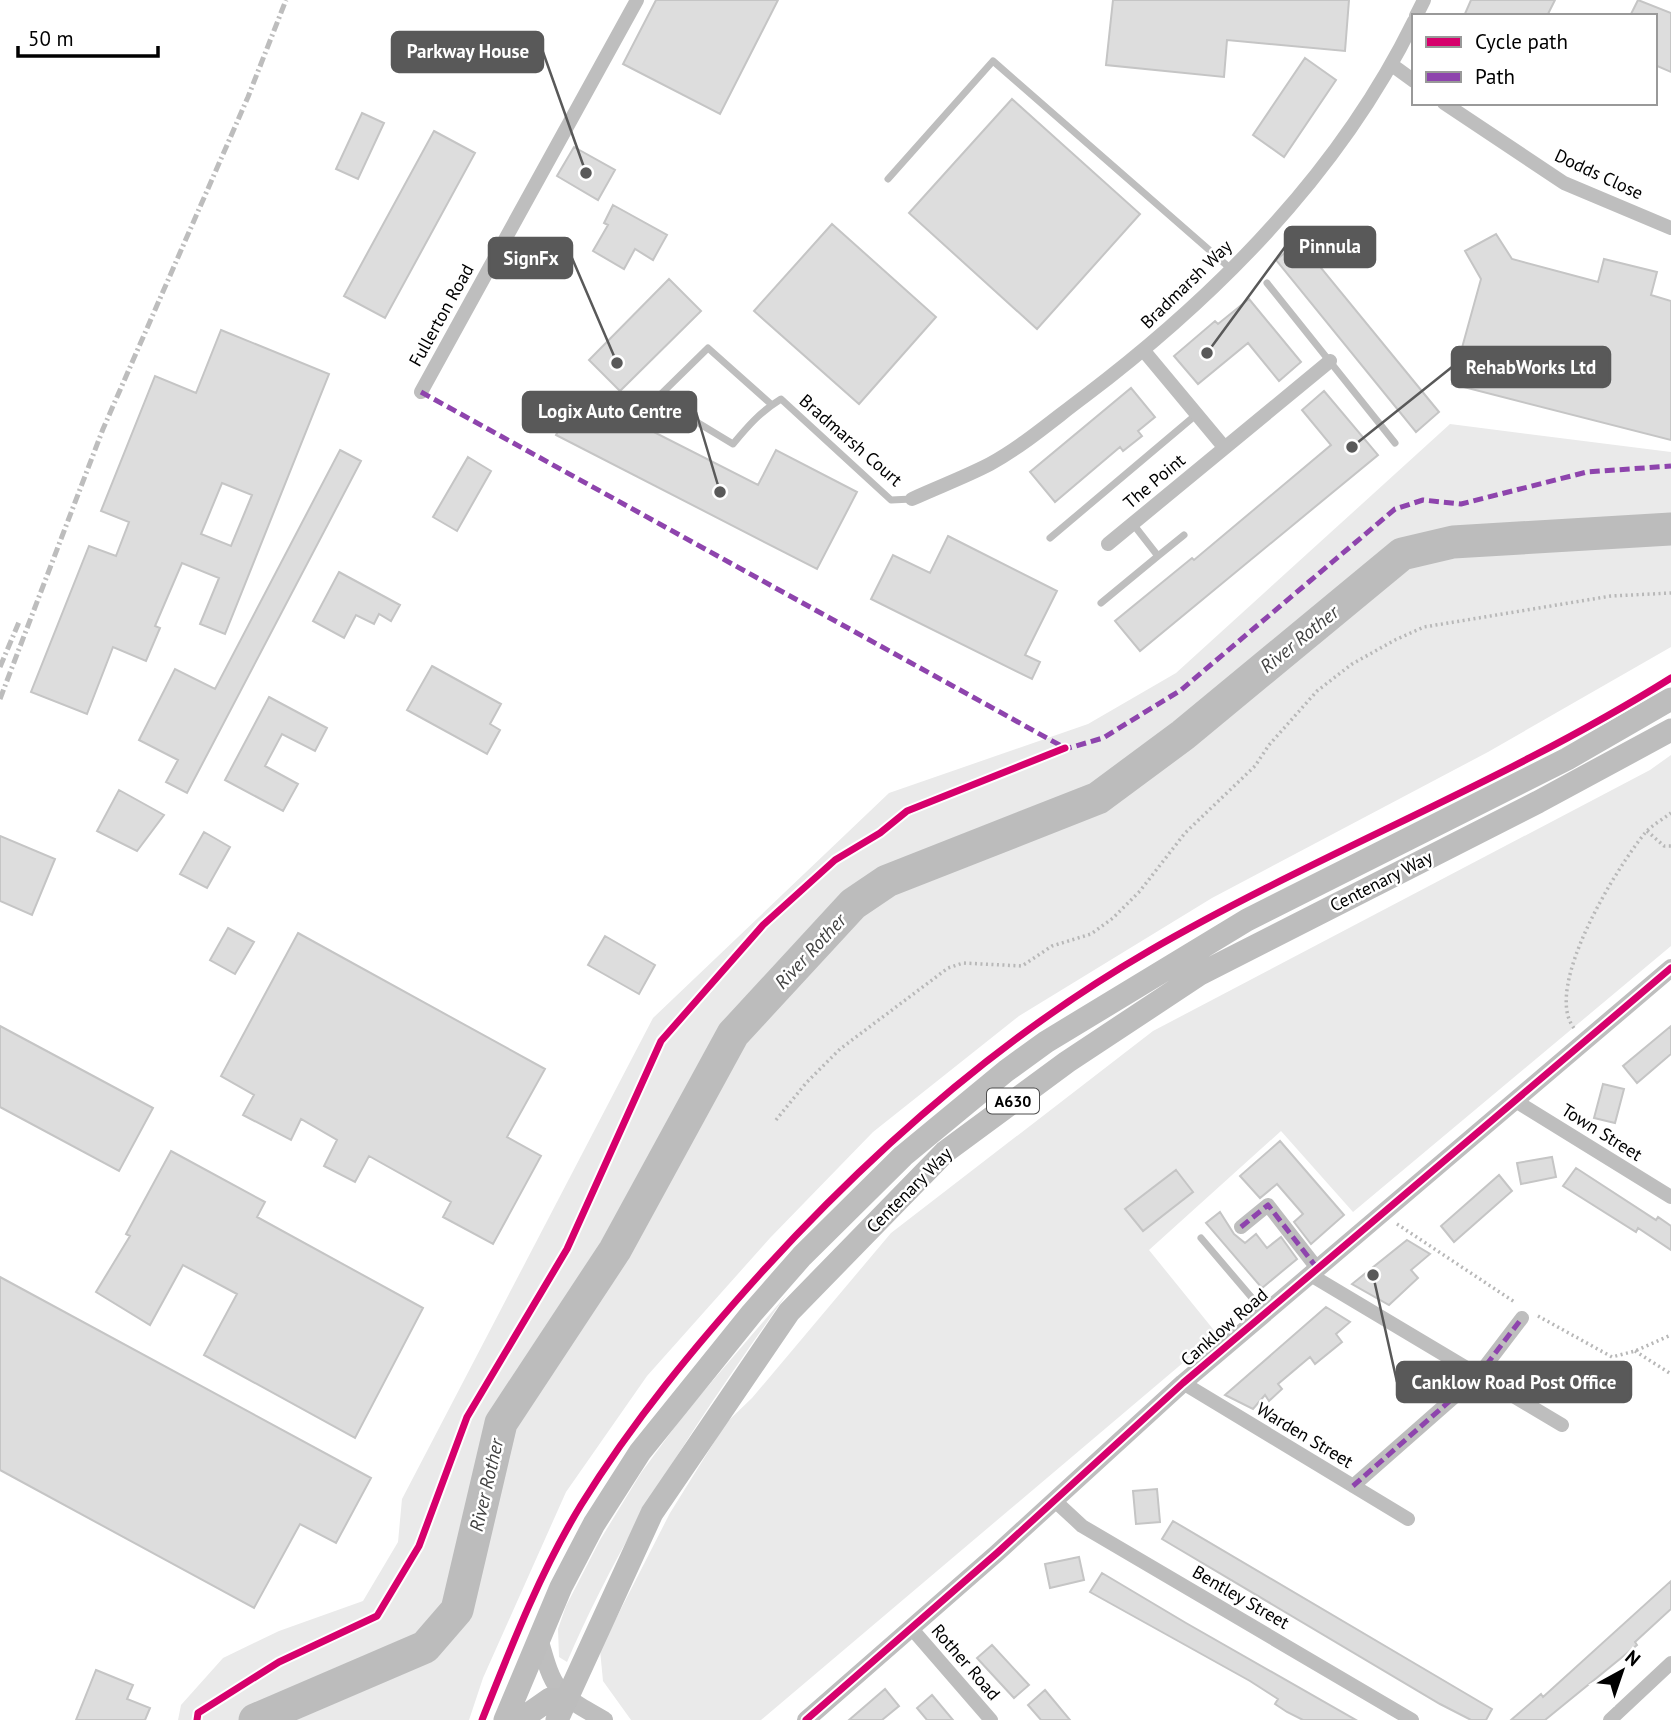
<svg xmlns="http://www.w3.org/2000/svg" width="1671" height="1720" font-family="'PT Sans',sans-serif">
<rect width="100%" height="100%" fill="#fff"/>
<!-- green -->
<path fill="#eaeaea" d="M1450,424L1671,452V647L1488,752L1212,898L1019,1016L873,1132L770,1238L647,1376L566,1492L483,1678L469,1720H178L181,1705L223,1658L279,1631L363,1601L398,1542L402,1499L653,1018L889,793L1088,724L1176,673Z
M1671,755V946L1353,1212L1281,1131L1149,1250L1217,1334L761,1720H631L603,1681L600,1650L670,1513L726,1423L752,1398L891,1233L1153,1031L1650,770Z
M787,1294C702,1414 625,1527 567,1662L559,1657L558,1629L566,1606L600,1540L641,1473L685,1413Z"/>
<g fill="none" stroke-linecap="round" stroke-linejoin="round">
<!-- river -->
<path stroke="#bcbcbc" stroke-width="33" d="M255,1720L425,1647L457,1610L501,1423L615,1250L733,1034L853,904L887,881L1098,798L1183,735L1402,554L1453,542L1671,529"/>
</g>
<!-- building -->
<path fill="#ddd" stroke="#c5c5c5" stroke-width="2" fill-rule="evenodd" d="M656,0H778L720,114L623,64Z
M1113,0H1349L1345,51L1227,40L1224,77L1106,65Z
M1471,0H1555L1547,16H1464Z
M1638,0L1671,13V72L1655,65V16H1630Z
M1305,58L1336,80L1284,157L1253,135Z
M1012,99L1140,214L1037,329L909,213Z
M362,113L384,123L358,179L336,169Z
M434,131L475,153L385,318L344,296Z
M574,147L615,170L598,200L557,176Z
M613,205L667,235L653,260L635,249L624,269L593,251L608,225L604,223Z
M832,224L936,317L859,404L754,311Z
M1496,234L1512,259L1598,282L1604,259L1657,272L1651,295L1671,301V440L1452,384L1481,279L1465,251Z
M1299,241L1439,412L1416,432L1276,260Z
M669,279L701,311L620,391L589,360Z
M1249,299L1301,362L1279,381L1248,343L1198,384L1174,356L1215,321L1218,324Z
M221,330L329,374L225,634L200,624L219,578L182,563L155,626L160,628L146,661L113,647L87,714L31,692L89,546L116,556L129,522L101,511L155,376L196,393ZM222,483L252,495L231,546L201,534Z
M1131,388L1155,417L1138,431L1142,436L1123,451L1120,447L1055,502L1030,472Z
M1324,391L1378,455L1140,651L1115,621L1192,558L1194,560L1331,445L1302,410Z
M577,393L758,485L776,450L857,492L817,569L556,435Z
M340,450L361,461L187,793L166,782L178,760L139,740L175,669L215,689Z
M468,457L491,471L457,531L433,517Z
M948,536L1057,591L1025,655L1040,662L1032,679L871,599L893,555L930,573Z
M339,572L400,605L391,621L379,614L374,624L356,615L344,638L313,621Z
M432,666L501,704L490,724L500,730L487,754L407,710Z
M269,697L327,728L315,751L282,734L265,766L298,784L283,811L225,780Z
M119,790L164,815L137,851L97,831Z
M204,832L230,847L207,888L180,874Z
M0,836L55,859L32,915L0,901Z
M228,928L254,942L235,974L210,960Z
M298,933L545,1069L507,1137L541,1156L493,1244L443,1217L451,1202L369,1156L355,1182L324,1166L337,1140L301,1119L291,1140L243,1115L254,1095L221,1076Z
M605,936L655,965L639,994L588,965Z
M0,1026L153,1108L119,1171L0,1107Z
M1671,1026V1054L1637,1083L1623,1066Z
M1603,1084L1624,1089L1615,1123L1594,1118Z
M1280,1141L1344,1215L1311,1244L1294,1222L1303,1214L1277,1184L1260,1198L1240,1176Z
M171,1151L265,1202L257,1217L423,1308L355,1438L204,1355L237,1294L183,1265L150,1325L96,1292L130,1236L126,1234Z
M1552,1157L1556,1177L1521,1184L1517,1163Z
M1576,1168L1656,1220L1658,1217L1671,1226V1250L1638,1228L1636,1232L1563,1186Z
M1176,1170L1193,1192L1143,1231L1125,1209Z
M1499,1175L1512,1191L1454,1242L1441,1226Z
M1220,1212L1234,1234L1245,1243L1256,1234L1267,1248L1281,1237L1297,1259L1262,1288L1206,1223Z
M1407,1240L1430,1254L1411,1270L1418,1278L1389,1305L1352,1284Z
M0,1277L371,1478L336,1543L300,1524L254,1608L0,1470Z
M1326,1307L1350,1322L1336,1334L1342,1342L1315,1364L1310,1357L1278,1384L1282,1389L1269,1401L1265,1395L1253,1409L1225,1395Z
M1157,1489L1160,1522L1136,1524L1133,1491Z
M1173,1521L1492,1709L1486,1720H1471L1440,1704L1162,1539Z
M1079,1557L1084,1580L1050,1588L1045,1564Z
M1102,1573L1186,1623L1356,1720H1303L1287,1712L1275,1704L1278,1699L1250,1681L1090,1592Z
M1671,1581V1609L1635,1642L1637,1645L1545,1720H1511L1541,1694L1543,1697Z
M992,1645L1029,1685L1014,1698L977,1658Z
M96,1670L133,1685L127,1699L150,1708L145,1720H76Z
M885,1689L899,1706L882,1720H849Z
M1045,1690L1070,1720H1041L1028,1705Z
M932,1695L953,1720H927L917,1708Z"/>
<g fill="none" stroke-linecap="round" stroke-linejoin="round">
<!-- path -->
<path stroke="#b8b8b8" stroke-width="3.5" stroke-dasharray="2 3.5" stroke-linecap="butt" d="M1647,831L1664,846H1671
M1574,1028C1542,988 1617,867 1645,833C1652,825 1663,819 1671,813
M776,1120L806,1083L840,1049L948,968L963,963L1022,966L1052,946L1091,934L1113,918L1140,891L1185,833L1255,766L1269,745L1317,691L1352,664L1395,640L1424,627L1611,596L1671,593
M1397,1224L1516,1303
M1538,1316L1612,1357L1635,1351L1671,1335
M1635,1351L1671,1374"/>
<!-- service -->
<path stroke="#bebebe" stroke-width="7" d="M888,179L993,61L1231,269
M1267,283L1395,443
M772,405L708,348L657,398L733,444C748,426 760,412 781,399L891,500L912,499
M1133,524L1158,556L1184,535
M1050,538L1197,414
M1101,603L1158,556
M1201,1238L1264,1312"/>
<!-- minor -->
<path stroke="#bebebe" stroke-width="14" d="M1416,16L1424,0
M1392,65L1414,81
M1444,103L1564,183L1671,228
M1144,351L1224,447
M421,392L637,0
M912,499C938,487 965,477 990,464C1023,446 1054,419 1085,396C1217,296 1340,172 1414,21
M1108,544L1330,361
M1514,1100L1671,1197
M1241,1227L1268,1205L1317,1268
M1309,1274L1562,1425
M1183,1383L1408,1519
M1353,1486L1477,1377L1522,1318
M1055,1501L1082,1526L1412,1720
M912,1629L991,1720
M1610,1720L1671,1663"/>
<!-- tertiary -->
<path stroke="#bebebe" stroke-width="18" d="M539,1638C554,1692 556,1693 604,1720
M806,1720L997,1553L1183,1383L1671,968"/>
<!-- primary -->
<path stroke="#bdbdbd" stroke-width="23" d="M505,1720L561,1587L594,1524L640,1452L752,1313L802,1256L903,1156L1006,1071L1046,1042L1247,920L1567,759L1671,699
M520,1720L550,1699H566
M557,1720L652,1513L789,1312L945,1152L1067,1062L1200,974L1538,802L1671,730"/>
<!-- rail -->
<path stroke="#bdbdbd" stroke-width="5" stroke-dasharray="10 3.5 2 3.5" stroke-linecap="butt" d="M0,667L19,622
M0,699L103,429L248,97L286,0"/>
<!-- quiet -->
<path stroke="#8e44ad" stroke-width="5" stroke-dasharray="10 5" stroke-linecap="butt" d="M421,392L1065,748
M1062,750L1103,738L1181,690L1395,509L1423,500L1461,504L1587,472L1671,466
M1241,1227L1268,1205L1317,1268
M1353,1486L1477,1377L1522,1318"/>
<defs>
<path id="cycleway" d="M197,1720L198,1713L279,1662L377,1616L419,1546L467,1417L567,1249L661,1041L763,925L835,860L880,833L907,811L1065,748
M482,1720C511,1647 540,1572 581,1505C633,1421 695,1346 761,1273C875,1148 1002,1036 1149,951C1319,853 1505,782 1671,678
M806,1720L997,1553L1183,1383L1671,968"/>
</defs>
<!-- cycleway casing -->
<use href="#cycleway" stroke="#fff" stroke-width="11"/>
<!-- cycleway -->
<use href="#cycleway" stroke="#d6006c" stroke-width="7"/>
</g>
<g text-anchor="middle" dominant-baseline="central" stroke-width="5" stroke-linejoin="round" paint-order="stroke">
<!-- shield labels -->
<rect fill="#fff" stroke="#4c4c4c" stroke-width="2" x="987" y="1088.5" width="52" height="25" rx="5"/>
<g font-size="16" font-weight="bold" fill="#000">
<text x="1013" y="1101">A630</text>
</g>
<!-- street labels -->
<g font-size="18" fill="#000" stroke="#fff">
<text transform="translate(1599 174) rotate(25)">Dodds Close</text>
<text transform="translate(1186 284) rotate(-44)">Bradmarsh Way</text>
<text transform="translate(441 315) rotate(-61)">Fullerton Road</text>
<text transform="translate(851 440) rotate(41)">Bradmarsh Court</text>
<text transform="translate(1154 481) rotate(-40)">The Point</text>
<text transform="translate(1381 881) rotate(-27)">Centenary Way</text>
<text transform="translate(1602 1132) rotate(32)">Town Street</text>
<text transform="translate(909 1190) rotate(-45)">Centenary Way</text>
<text transform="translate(1224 1327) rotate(-41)">Canklow Road</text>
<text transform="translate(1305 1435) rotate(31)">Warden Street</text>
<text transform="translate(1241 1597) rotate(30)">Bentley Street</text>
<text transform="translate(966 1662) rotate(49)">Rother Road</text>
</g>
<!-- water labels -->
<g font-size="19" font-style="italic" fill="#414141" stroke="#fff">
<text transform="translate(1299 639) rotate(-39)">River Rother</text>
<text transform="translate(810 951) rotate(-47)">River Rother</text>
<text transform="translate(486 1485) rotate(-77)">River Rother</text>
</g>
</g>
<!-- callouts -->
<path fill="none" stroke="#595959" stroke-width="2.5" d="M586 173L543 52M1207 353L1285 247M617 363L572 258M1352 447L1452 367M720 492L696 412M1373 1275L1397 1382"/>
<g fill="#595959" stroke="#fff" stroke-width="2.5">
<circle cx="586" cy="173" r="7"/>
<circle cx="1207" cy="353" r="7"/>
<circle cx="617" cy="363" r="7"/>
<circle cx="1352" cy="447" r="7"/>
<circle cx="720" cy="492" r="7"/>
<circle cx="1373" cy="1275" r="7"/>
</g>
<g fill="#595959" stroke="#595959" stroke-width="2.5">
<rect x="392" y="32" width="151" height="40" rx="7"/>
<rect x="1285" y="227" width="90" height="40" rx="7"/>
<rect x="489" y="238" width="83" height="40" rx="7"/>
<rect x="1452" y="347" width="158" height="40" rx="7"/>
<rect x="523" y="392" width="173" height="40" rx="7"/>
<rect x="1397" y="1362" width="234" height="40" rx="7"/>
</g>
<g font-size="19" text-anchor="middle" font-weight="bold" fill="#fff">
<text x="468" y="58">Parkway House</text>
<text x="1330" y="253">Pinnula</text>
<text x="531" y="265">SignFx</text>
<text x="1531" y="374">RehabWorks Ltd</text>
<text x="610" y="418">Logix Auto Centre</text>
<text x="1514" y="1389">Canklow Road Post Office</text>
</g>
<!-- legend -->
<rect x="1412" y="14" width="245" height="91" fill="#ffffff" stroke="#999999" stroke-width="2"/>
<rect x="1426" y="37" width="35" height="10" fill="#d6006c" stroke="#999999" stroke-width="2"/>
<text x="1475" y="49" font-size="21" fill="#000000">Cycle path</text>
<rect x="1426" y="72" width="35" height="10" fill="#8e44ad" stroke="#999999" stroke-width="2"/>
<text x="1475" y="84" font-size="21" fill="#000000">Path</text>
<!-- north arrow -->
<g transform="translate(1622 1671) rotate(40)" stroke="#ffffff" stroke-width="5" paint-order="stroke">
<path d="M0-5L12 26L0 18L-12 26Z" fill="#000000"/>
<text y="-10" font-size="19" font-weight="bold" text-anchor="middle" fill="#000000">N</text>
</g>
<!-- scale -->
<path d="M18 46v10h140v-10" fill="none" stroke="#000000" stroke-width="3.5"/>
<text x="28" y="46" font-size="21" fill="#000000" stroke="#ffffff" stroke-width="5" paint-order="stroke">50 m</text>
</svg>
